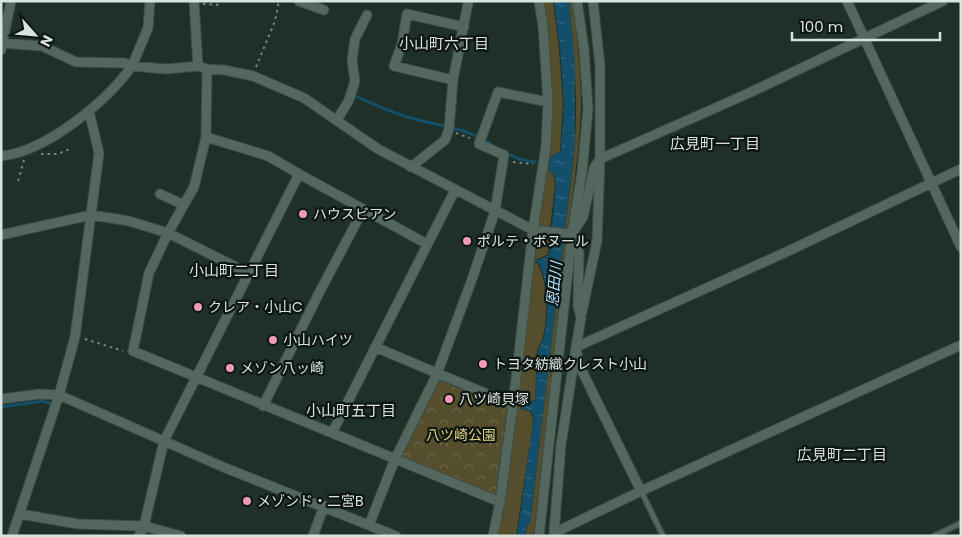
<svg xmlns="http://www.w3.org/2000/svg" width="962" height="537" font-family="Poppins,'Noto Sans JP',sans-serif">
<defs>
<pattern id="forest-crowns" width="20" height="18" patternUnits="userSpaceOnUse" patternTransform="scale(1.25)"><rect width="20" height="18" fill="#544e2c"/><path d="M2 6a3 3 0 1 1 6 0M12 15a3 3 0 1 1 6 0" fill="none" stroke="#6c674a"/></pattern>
<pattern id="water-ripples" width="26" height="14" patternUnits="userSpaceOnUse" patternTransform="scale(1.25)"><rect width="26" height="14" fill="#134f6a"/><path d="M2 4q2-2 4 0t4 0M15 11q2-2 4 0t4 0" fill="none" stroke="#35687f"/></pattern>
</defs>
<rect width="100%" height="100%" fill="#1e3028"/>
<!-- green -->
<path fill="#544e2c" d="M541,1H553L559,48L563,104L560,151L550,157L549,172L553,173L555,185L550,229L536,228L547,158Z
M569,1H573C577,36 581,70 581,105C580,147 573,189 568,231L565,230C568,201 573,172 575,143C578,95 574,49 569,1Z
M536,235L550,236L548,254L538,259H533Z
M564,237H567L535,525L533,536H526L527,525H530Z
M533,262L537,263C549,281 550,331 537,350L535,400L532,401L527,399H522L521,409L529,411L533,417L532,430L516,536H497L513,442Z"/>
<!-- forest -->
<path fill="url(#forest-crowns)" d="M439,380L507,409L496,495L402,457Z"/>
<!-- water -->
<path fill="url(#water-ripples)" d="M554,1H569L575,62V144L530,525H527L525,536H517L534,416L529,410L522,409V399L532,402L535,400L538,350C551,331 550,281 538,262H533V259L539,260L549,255L556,185L554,173L549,172L550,157L561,151L564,104L560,48Z"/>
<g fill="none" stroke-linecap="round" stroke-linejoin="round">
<!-- stream -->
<path stroke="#134f6a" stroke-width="3" d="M353,95C371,103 389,112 408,117C439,127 470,127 496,148
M506,153L519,159L535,162
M1,407L43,401L51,404"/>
<defs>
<path id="service" d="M641,491L663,536
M934,536L961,523"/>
<path id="minor" d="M194,1L198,66
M299,1L324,10
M847,1L961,247
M1,43L42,46L76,62L124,63L132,66L148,28L150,1
M1,50L11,1
M207,69L224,70L253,76L304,98L378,149L533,230L572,234
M453,80L394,66L402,44L407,14L464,27
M337,120L349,100L355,81L352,61L355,39L367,15
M206,137L268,156L299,174
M1,156C46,152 107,101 132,66L166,69L198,66L207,69L206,137L194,187L168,233L149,273L133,351L500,502
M411,167L445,140L449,129L453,80L468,3
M961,169L784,253L576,347L561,445L554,533L641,491L961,345
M160,194L184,205
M1,235L91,215L129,221L168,233L248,273
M582,312L597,241L600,159V66L593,1
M375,347L513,405
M1,399L40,394L59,395L75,337L99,153L89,111
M263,406L319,293L363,210
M332,433L455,190
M641,491L579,365L576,347L581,318L578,305L579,253L572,234L583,217L594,168L600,159L749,93L943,1
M20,514L78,524L144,526L164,441L299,174L427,244
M369,525L395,459L437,374L471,282L495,211L504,155L479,144L498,92L548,102
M12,536L59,395L223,467L396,536
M139,536L144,526L181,536
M313,536L324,506
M493,536L500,502L513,405L533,230L546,146L548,102L543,26L539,1
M539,536L572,234L582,172L588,109L584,49L577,1"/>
</defs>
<!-- service casing -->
<use href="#service" stroke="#3d4d46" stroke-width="7"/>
<!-- minor casing -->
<use href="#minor" stroke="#3d4d46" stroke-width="11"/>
<!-- path -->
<path stroke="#77867f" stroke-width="2" stroke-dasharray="2.5 4" stroke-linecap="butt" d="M203,4L221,5
M256,67L275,21L279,1
M456,133L470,138
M41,154H58L72,148
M513,162L533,164
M18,181L24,160
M85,339L123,351"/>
<!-- service -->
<use href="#service" stroke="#53675e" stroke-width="4.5"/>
<!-- minor -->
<use href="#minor" stroke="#53675e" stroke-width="9"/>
</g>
<!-- markers -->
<g fill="#f09ab5" stroke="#0e1613" stroke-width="2">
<circle cx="303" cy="214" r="5"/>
<circle cx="467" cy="241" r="5"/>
<circle cx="198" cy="307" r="5"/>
<circle cx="273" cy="340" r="5"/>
<circle cx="483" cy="364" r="5"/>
<circle cx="230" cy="368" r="5"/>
<circle cx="449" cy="399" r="5"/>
<circle cx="247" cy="501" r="5"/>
</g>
<g text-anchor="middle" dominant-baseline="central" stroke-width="4.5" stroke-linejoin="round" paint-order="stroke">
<!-- poi labels -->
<g font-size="14" fill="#d8e3de" stroke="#0e1613" text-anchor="start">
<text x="313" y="214">ハウスビアン</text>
<text x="477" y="241">ポルテ・ボヌール</text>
<text x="208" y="307">クレア・小山C</text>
<text x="283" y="340">小山ハイツ</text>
<text x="493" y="364">トヨタ紡織クレスト小山</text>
<text x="240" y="368">メゾン八ッ崎</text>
<text x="459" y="399">八ツ崎貝塚</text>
<text x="257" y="501">メゾンド・二宮B</text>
</g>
<!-- park labels -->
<g font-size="14" fill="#e0d280" stroke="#0e1613">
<text x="461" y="435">八ツ崎公園</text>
</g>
<!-- neighbourhood labels -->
<g font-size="15" fill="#d8e3de" stroke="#0e1613">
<text x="444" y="43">小山町六丁目</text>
<text x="715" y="143">広見町一丁目</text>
<text x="234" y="270">小山町二丁目</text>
<text x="351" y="410">小山町五丁目</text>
<text x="842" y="454">広見町二丁目</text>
</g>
<!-- water labels -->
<g font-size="15" font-style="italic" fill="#afdffa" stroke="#0e1613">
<text transform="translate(554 284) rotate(-85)">恩田川</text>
</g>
</g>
<!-- border -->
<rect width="962" height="537" fill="none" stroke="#d8e3de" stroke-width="5"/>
<!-- north arrow -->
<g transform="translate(35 35) rotate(117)" stroke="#0e1613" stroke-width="4" paint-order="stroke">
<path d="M0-4L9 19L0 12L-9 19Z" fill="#d8e3de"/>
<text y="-8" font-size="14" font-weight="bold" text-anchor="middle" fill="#d8e3de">N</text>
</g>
<!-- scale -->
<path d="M792 32v8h148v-8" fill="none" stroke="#d8e3de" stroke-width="2.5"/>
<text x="800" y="32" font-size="15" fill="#d8e3de" stroke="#0e1613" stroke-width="4" paint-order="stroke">100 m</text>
</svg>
